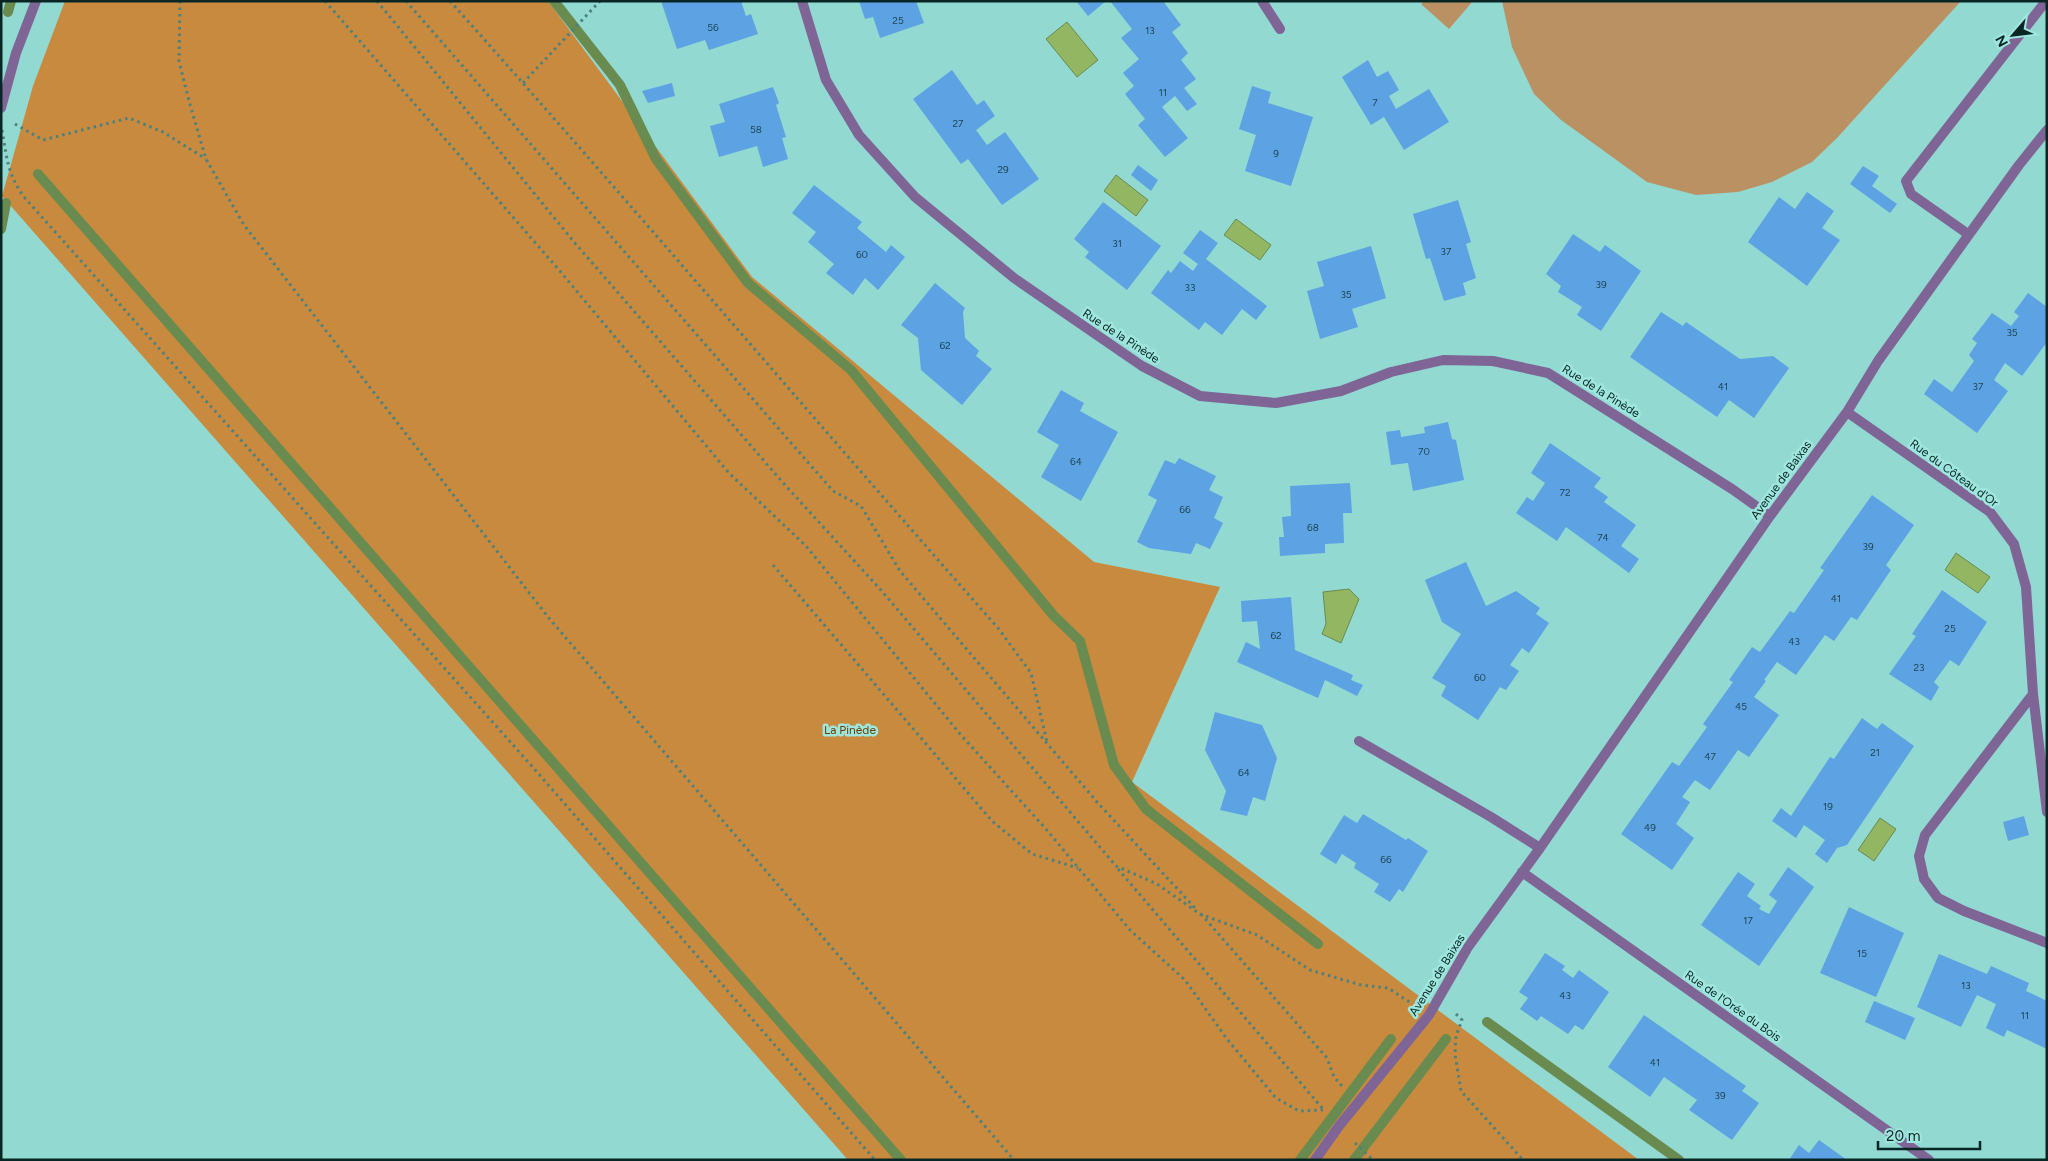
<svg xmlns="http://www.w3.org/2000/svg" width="2048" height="1161" font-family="Figtree,sans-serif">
<rect width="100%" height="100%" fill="#92d9d2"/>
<!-- green -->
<path fill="#ba9163" d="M1424,1H1473L1449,29L1421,4Z
M1502,1H1961L1837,138L1812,162L1772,182L1738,192L1696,195L1647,182L1561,120L1534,94L1512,47Z"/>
<!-- forest -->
<path fill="#c88a3e" d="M65,1H548L752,277L1094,562L1220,587L1132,782L1639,1160H848L2,196L33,86Z"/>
<!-- water -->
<path fill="#92b662" stroke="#698b4f" d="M1067,22L1098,60L1077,77L1046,39Z
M1116,175L1148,200L1136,216L1104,191Z
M1236,219L1271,245L1260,260L1224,235Z
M1956,553L1990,577L1978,593L1945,570Z
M1349,589L1359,599L1341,643L1322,634L1326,624L1323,592Z
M1880,818L1896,829L1874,861L1858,850Z"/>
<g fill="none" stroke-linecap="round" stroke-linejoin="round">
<!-- stream -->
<path stroke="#698b4f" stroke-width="10" d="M554,1L620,85L656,159L748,283L851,370L1054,616L1080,641L1114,765L1146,809L1318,944
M8,12L11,1
M38,174L901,1160
M1,229L6,203
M1487,1022L1679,1160
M1300,1160L1391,1039
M1354,1160L1446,1039"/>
</g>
<!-- building -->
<path fill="#5da2e3" d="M661,1H741L746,16L751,14L758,34L709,50L705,40L677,49Z
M859,1H916L924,23L880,38L873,17L865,19Z
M1076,1H1106L1088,16Z
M1110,1H1163L1181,25L1172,32L1188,53L1181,60L1196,79L1184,88L1197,104L1187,111L1175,96L1162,107L1188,138L1165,157L1138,125L1145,119L1125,94L1134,86L1123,73L1139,59L1121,38L1132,29Z
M1368,60L1377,77L1388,71L1399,90L1389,96L1396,109L1429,89L1449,122L1404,150L1384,117L1371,125L1342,77Z
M952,70L977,105L984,100L995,116L976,130L987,145L1005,132L1039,179L1002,205L968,159L961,164L913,99Z
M672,83L675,96L648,103L642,91Z
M1252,86L1271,92L1268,103L1313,117L1291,186L1245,171L1256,135L1239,129Z
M773,87L779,103L776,105L786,137L782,138L788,159L763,167L757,146L719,157L710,126L725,122L719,104Z
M1138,165L1158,180L1151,191L1131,175Z
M1863,166L1879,176L1872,186L1897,204L1890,213L1850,184Z
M814,185L862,222L857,228L886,252L891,245L905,257L878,290L865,278L853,295L826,273L834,264L808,242L816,232L792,213Z
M1807,192L1834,211L1822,228L1840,240L1807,286L1748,242L1779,197L1795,209Z
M1458,200L1471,242L1466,244L1476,278L1463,283L1466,295L1444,301L1430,258L1426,259L1413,214Z
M1103,202L1161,246L1127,290L1085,257L1089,252L1074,239Z
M1200,230L1218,243L1206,259L1267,306L1256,320L1242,309L1222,335L1205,322L1199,330L1151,293L1168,270L1171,273L1180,261L1193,271L1198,264L1183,253Z
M1573,234L1600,252L1605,245L1641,271L1601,331L1577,315L1582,307L1558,292L1561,286L1546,274Z
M1371,246L1386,298L1352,309L1358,327L1320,339L1307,291L1324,286L1317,262Z
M935,283L965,308L963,312L965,338L979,351L976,356L992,369L962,405L921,370L918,338L901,325Z
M2028,293L2047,307V342L2022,376L2005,363L1994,380L2008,391L1977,433L1924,394L1934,379L1952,392L1974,361L1969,355L1977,343L1972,339L1992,313L2011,326L2019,316L2014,312Z
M1661,312L1683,326L1686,322L1740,359L1773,356L1789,368L1754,418L1729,400L1717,417L1630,357Z
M1061,390L1084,403L1080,411L1118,432L1081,501L1041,477L1059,445L1037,432Z
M1448,422L1452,439L1456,440L1464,480L1413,491L1408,463L1391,465L1386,432L1400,430L1401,437L1425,433L1424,427Z
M1550,443L1601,478L1594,487L1608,497L1604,502L1636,525L1621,546L1639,559L1629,573L1566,527L1557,541L1516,513L1527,497L1533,501L1545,483L1531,473Z
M1179,458L1216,476L1209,490L1223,497L1214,518L1223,523L1210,549L1196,543L1191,554L1149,548L1137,542L1157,500L1148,495L1165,460L1175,464Z
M1350,483L1352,513H1343L1344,543L1325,544V553L1280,556L1279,537H1284L1282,517L1291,516L1290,486Z
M1872,495L1914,525L1886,565L1891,570L1857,620L1851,617L1834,641L1825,635L1796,675L1777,662L1764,680L1766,681L1754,697L1779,715L1749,757L1738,750L1710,790L1695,780L1682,797L1690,802L1676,824L1694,838L1672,870L1621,834L1672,762L1679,766L1707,727L1703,724L1733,682L1729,680L1752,647L1760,652L1790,611L1794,613L1824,570L1820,568Z
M1466,562L1486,606L1516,591L1540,608L1536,614L1549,623L1529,653L1522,648L1510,665L1519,671L1506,690L1500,687L1478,720L1441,696L1446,686L1432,678L1461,634L1442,622L1425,580Z
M1942,590L1987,622L1959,666L1950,660L1934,682L1939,687L1931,701L1889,674L1916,636L1912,634Z
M1291,597L1295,650L1353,675L1351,680L1363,685L1357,696L1325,680L1318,698L1237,662L1246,642L1260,649L1257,621L1242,622L1241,601Z
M1215,712L1262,725L1277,758L1265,801L1253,797L1247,816L1220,810L1226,791L1205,750Z
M1862,718L1877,729L1882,723L1914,746L1847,845L1837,848L1827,863L1815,854L1825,840L1804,825L1796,838L1772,821L1781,808L1791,816L1830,757L1834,759Z
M1363,814L1406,840L1408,838L1428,851L1403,892L1399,889L1390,902L1374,892L1379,884L1354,868L1356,863L1342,854L1336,864L1320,854L1344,815L1357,823Z
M2024,816L2029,835L2008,841L2003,822Z
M1788,867L1814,887L1759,966L1701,925L1738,872L1755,884L1747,896L1761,906L1759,909L1769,914L1777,901L1769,895Z
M1849,907L1904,933L1876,997L1820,973Z
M1545,953L1565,966L1562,970L1573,978L1579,970L1609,992L1583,1030L1575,1025L1568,1034L1541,1016L1537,1021L1520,1009L1528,998L1519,992Z
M1939,954L1987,974L1991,966L2029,983L2026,991L2047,1001V1049L2007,1030L2004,1037L1986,1028L1996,1004L1977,995L1961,1027L1917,1007Z
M1874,1001L1915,1018L1905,1040L1865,1022Z
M1644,1015L1746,1086L1742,1091L1759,1103L1732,1140L1689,1110L1697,1100L1664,1077L1650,1097L1608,1067Z
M1819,1140L1847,1160H1789L1799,1145L1809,1153Z"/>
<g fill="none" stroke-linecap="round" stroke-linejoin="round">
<!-- path -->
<path stroke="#4e817c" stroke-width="3" stroke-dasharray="2.5 4" stroke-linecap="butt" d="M180,1L179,61L189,101L206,159L244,225L548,617L1014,1160
M325,1L559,270L729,473L806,546L960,734L1046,829L1130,930L1185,980L1227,1039L1276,1098L1299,1111L1323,1110
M377,1L574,242L785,485L880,589L1116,866L1157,884L1200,914L1257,935L1310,970L1361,985L1388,988L1411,1003
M406,1L833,491L861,506L900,571L1097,802L1195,908
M450,1C635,208 814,420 998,628L1031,673L1047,742
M523,83L600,1
M15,124L43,140L129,118L163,132L206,159
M2,130C7,158 7,173 24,197L530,764L875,1160
M773,565L992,821L1032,854L1078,868
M1118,869L1323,1109
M1201,914L1327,1058L1334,1077L1342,1086
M1456,1014L1462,1020L1456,1036L1455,1054L1461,1091L1523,1160
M1355,1143L1373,1160"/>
<!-- service -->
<path stroke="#7f6596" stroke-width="10" d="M1968,234L1911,194L1906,181L2046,1"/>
<!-- minor -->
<path stroke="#7f6596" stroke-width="10" d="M802,1L826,80L859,135L915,197L1014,278L1142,366L1200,396L1276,403L1341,391L1391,372L1443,360L1493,361L1548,373L1732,489L1770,516
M1262,1L1280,29
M1847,412L1990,512L2014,544L2026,587L2033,694L2047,812
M2033,694L1925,835L1919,856L1924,879L1938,898L1964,911L2047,943
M1359,741L1491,817L1540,848
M1522,872L1929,1160
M1315,1160L1339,1126L1429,1015L1468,947L1540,848L1770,516L1847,412L1878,361L2019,165L2047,130"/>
<!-- tertiary -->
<path stroke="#7f6596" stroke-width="10" d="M1,108L16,53L36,1"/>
</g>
<g text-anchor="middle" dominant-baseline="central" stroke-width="5" stroke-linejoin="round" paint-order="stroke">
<!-- number labels -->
<g font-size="10" fill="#1d4654">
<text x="898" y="20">25</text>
<text x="713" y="27">56</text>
<text x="1150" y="30">13</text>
<text x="1163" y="92">11</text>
<text x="1375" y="102">7</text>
<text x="958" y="123">27</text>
<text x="756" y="129">58</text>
<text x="1276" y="153">9</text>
<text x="1003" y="169">29</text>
<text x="1117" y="243">31</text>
<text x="1446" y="251">37</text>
<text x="862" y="254">60</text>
<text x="1601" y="284">39</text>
<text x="1190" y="287">33</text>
<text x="1346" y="294">35</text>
<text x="2012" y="332">35</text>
<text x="945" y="345">62</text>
<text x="1723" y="386">41</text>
<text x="1978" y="386">37</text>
<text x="1424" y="451">70</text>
<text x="1076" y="461">64</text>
<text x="1565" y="492">72</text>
<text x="1185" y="509">66</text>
<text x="1313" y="527">68</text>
<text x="1603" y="537">74</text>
<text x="1868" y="546">39</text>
<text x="1836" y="598">41</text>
<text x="1950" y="628">25</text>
<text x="1276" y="635">62</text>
<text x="1794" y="641">43</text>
<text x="1919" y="667">23</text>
<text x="1480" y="677">60</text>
<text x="1741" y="706">45</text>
<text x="1875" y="752">21</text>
<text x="1710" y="756">47</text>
<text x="1244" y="772">64</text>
<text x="1828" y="806">19</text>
<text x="1650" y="827">49</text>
<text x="1386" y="859">66</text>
<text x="1748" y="920">17</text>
<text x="1862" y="953">15</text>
<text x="1966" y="985">13</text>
<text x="1565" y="995">43</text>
<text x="2025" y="1015">11</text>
<text x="1655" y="1062">41</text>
<text x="1720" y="1095">39</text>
</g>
<!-- street labels -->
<g font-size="12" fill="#082724" stroke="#9fe6df">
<text transform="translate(1121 336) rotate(33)">Rue de la Pinède</text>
<text transform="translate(1601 391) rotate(32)">Rue de la Pinède</text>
<text transform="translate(1954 473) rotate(36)">Rue du Côteau d'Or</text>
<text transform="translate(1781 480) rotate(-54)">Avenue de Baixas</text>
<text transform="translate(1437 975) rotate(-58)">Avenue de Baixas</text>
<text transform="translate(1733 1006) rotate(35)">Rue de l'Orée du Bois</text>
</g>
<!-- park labels -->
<g font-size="12" fill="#693f00" stroke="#9fe6df">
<text x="850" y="730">La Pinède</text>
</g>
</g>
<!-- border -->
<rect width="2048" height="1161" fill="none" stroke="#082724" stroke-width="5"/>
<!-- north arrow -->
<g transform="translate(2013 35) rotate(242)" stroke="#9fe6df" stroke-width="4" paint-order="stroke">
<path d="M0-4L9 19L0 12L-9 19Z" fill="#082724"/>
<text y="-8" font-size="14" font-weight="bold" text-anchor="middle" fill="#082724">N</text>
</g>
<!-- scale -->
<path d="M1878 1141v8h102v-8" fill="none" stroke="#082724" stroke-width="2.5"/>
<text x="1886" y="1141" font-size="15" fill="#082724" stroke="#9fe6df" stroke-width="4" paint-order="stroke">20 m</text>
</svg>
